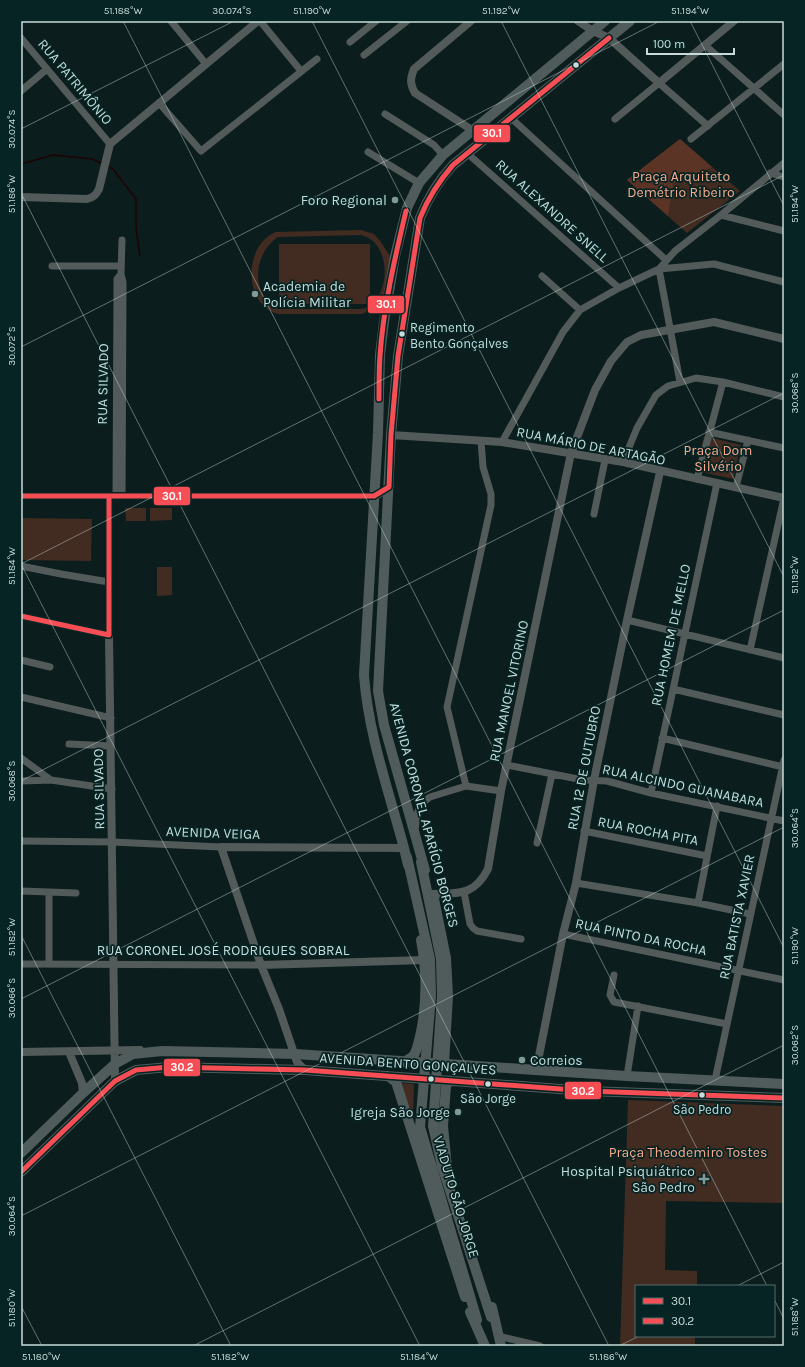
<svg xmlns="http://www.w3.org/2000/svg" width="805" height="1367" font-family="Karla,sans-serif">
<rect width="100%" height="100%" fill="#0c1d1d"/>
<!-- green -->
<path fill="#422b21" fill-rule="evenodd" d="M680,139L740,191L687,233L627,180Z
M361,230L374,234L381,242L390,256L392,266L384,298L380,304L371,310L362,314H278C243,305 243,245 276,232ZM361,235C364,236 368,237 370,239C390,252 389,292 370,306C367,308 363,309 358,309H278C250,294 253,254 278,237Z
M279,244H370V304H279Z
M704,436L741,445L733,479L696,471Z
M125,508H146V521H126Z
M150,508H172V520L150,521Z
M21,518L92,519L91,561L21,560Z
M157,567H172V595L157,596Z
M400,1083L414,1084L413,1118Z
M628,1100L784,1106V1203L666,1201L665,1270L697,1271V1286H636V1336H695V1346H620Z"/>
<!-- forest -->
<path fill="#5c3426" d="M680,139L712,167L673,183L668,216L627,180Z"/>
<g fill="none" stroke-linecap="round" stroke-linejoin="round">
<!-- stream -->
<path stroke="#1d0403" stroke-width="1.5" d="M21,164L53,155L92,159L103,164
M108,167L113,169L136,199V228L140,256"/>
<!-- minor -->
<path stroke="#535b5a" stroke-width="7" d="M171,21L206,64
M260,21L301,71
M21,38L110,144
M350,42L376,21
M705,45L784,115
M364,55L407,21
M21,91L47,69
M159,103L201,151L317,59
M385,114L434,145L443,155
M511,118L666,260
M615,119L659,83L708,126
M691,139L784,64
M368,152L419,183
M467,153L619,288
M770,173L784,177
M721,215L784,231
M122,240L121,274L123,282L122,496
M52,266H121
M659,269L714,264L784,282
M659,269L680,382
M542,276L580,310
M709,432L784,448
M502,442L563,332L580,310L619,288L659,269L675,251L721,215L784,163
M623,462L637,428L656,395L668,386L696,378L723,382L784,397
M697,479L723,382
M736,487L748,440
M116,496L117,292V279L121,274
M594,514L605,460
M21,566L61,574L109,582
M21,616L109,635
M627,620L784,658
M750,650L784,498
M21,660L50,667
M673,689L784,715
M21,697L111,718
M662,738L783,767
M69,744L111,746
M21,758L51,780L112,789
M507,765L583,780L607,781L651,793L784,821
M21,781L51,780
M466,786L447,707L491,505V494L483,467L481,441
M651,793L717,483
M415,831L417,814L421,804L430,797L466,786L501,791
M584,831L707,856
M21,841L112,842L221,847
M537,843L552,774
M576,883L698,903L750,914
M21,891L49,892V964
M49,892L76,893
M464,892L470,924L473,928L477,931L521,939
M698,903L717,806
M563,934L784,980
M21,964L261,965
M614,975L610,995L614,1002L727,1024
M627,1076L638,1006
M715,1080L784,760
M498,1336L540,1346"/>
<!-- tertiary -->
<path stroke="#535b5a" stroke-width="8" d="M471,21L414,69C410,79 410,84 415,93L472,130
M578,21L593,31L609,38L659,83L734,21
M21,197L87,199C94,197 96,195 99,189L110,144L258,21
M391,435L502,442L623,462L784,498
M21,496H374L379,494L389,487
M109,496V635L115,1081
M432,894C459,893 474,896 488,869L501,791L571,453L595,390L611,361L627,342L641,335L714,322L784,339
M261,965L425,960
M21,1052L140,1050
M69,1052L82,1083L83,1093
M305,1070L297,1062L279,1009L261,965L221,847L404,848
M536,1071L563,934L576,883L594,780L627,620L660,472"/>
<!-- primary -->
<path stroke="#505c5b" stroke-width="10" d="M408,865L404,848C389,792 368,733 364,675L378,433L380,355L384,322L395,256L407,208L419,183L443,155L605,21
M425,870L384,725L378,691L391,435L398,356L420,218C428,198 438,181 453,165L630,21
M434,899L446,958L448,996L444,1064
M403,1062C407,1060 411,1059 414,1055C418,1048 419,1040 421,1032C427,1001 427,971 421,940
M388,1076L396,1082L465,1297
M21,1153L83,1093L115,1064L133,1054L162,1051L295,1054L627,1076L784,1084
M447,1168L443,1126L446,1086L449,1081
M21,1172L115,1081L136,1070L169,1067L305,1070L587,1091L784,1098
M492,1307L501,1346
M470,1312L485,1346"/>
<!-- primary-bridge -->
<path stroke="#505c5b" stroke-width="10" d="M407,857L430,959L431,996L420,1127L477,1320
M421,862L441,959L442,996L433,1126L442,1166L491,1317"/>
<defs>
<path id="bus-1" d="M379,399C379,385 379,370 380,356C383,309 395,257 406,211
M21,496H374L389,487L391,435L398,356L420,218C428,198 439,181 453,165L609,38
M21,616L109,635V496"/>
<path id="bus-2" d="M21,1172L115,1081L136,1070L169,1067L305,1070L587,1091L784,1098"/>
</defs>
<!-- bus-1 casing -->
<use href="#bus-1" stroke="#052423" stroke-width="8"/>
<!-- bus-2 casing -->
<use href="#bus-2" stroke="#052423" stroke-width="8"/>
<!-- bus-1 -->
<use href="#bus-1" stroke="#f64e54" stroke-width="5"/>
<!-- bus-2 -->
<use href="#bus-2" stroke="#f64e54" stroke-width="5"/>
</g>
<!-- ticks -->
<path fill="none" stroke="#c6dbda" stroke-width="1" stroke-opacity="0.45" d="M123,21L767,1286M312,21L784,948M501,21L784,577M690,21L784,206M21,129L234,21M21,193L609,1346M21,347L660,21M21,564L420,1346M21,564L784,175M21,781L784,393M21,935L231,1346M21,999L784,610M21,1216L784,827M737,1286L784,1262M774,1299L784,1319M21,1306L42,1346M193,1346L784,1045M619,1346L639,1336"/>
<!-- markers -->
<g fill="#c6dbda" stroke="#052423" stroke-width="1.5">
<circle cx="576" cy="65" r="3.5"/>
<circle cx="402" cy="334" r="3.5"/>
<circle cx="431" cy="1079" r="3.5"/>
<circle cx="488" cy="1084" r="3.5"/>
<circle cx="702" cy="1095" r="3.5"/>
</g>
<g fill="#859898" stroke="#052423" stroke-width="1.5">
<circle cx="395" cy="200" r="4"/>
<circle cx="255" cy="294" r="4"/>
<circle cx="522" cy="1060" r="4"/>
<circle cx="458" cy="1112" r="4"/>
<path d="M702 1173h4v4h4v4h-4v4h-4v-4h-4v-4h4z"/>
</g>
<g text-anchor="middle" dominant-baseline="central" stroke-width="3.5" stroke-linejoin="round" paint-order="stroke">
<!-- bus labels -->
<g font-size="13" fill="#c6dbda" stroke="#052423">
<text x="410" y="327" text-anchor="start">Regimento<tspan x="410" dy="16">Bento Gonçalves</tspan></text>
<text x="488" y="1098">São Jorge</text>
<text x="702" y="1109">São Pedro</text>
</g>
<!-- street labels -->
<g font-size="14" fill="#c6dbda" stroke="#052423">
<text transform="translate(75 82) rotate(50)">RUA PATRIMÔNIO</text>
<text transform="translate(552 211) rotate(42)">RUA ALEXANDRE SNELL</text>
<text transform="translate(103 384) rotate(-89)">RUA SILVADO</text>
<text transform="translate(591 446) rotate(11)">RUA MÁRIO DE ARTAGÃO</text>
<text transform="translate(671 635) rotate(-78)">RUA HOMEM DE MELLO</text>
<text transform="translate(509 691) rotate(-78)">RUA MANOEL VITORINO</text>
<text transform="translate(584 768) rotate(-79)">RUA 12 DE OUTUBRO</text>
<text transform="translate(683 786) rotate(12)">RUA ALCINDO GUANABARA</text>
<text transform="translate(99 789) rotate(-91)">RUA SILVADO</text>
<text transform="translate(424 815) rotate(75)">AVENIDA CORONEL APARÍCIO BORGES</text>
<text transform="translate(648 831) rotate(11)">RUA ROCHA PITA</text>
<text transform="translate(213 833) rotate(2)">AVENIDA VEIGA</text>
<text transform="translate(737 917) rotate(-78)">RUA BATISTA XAVIER</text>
<text transform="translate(641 937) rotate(12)">RUA PINTO DA ROCHA</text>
<text x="223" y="950">RUA CORONEL JOSÉ RODRIGUES SOBRAL</text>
<text transform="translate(408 1064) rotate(4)">AVENIDA BENTO GONÇALVES</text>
<text transform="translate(456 1197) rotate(73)">VIADUTO SÃO JORGE</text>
</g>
<!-- park labels -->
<g font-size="14" fill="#faa98c" stroke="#052423">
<text x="681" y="176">Praça Arquiteto<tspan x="681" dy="16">Demétrio Ribeiro</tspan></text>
<text x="718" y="450">Praça Dom<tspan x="718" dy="16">Silvério</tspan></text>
<text x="688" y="1152">Praça Theodemiro Tostes</text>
</g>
<!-- poi labels -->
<g font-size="14" fill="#c6dbda" stroke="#052423" text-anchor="end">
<text x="387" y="200">Foro Regional</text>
<text x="263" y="286" text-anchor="start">Academia de<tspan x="263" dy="16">Polícia Militar</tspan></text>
<text x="530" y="1060" text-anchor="start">Correios</text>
<text x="450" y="1112">Igreja São Jorge</text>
<text x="695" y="1171">Hospital Psiquiátrico<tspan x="695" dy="16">São Pedro</tspan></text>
</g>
</g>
<g stroke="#052423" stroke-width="1.5">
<rect x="473" y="124" width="38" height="19" rx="4" fill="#f64e54"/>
<rect x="367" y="295" width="38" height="19" rx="4" fill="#f64e54"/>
<rect x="153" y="486" width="38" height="20" rx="4" fill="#f64e54"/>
<rect x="163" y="1058" width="38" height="19" rx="4" fill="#f64e54"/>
<rect x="564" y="1081" width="38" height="19" rx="4" fill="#f64e54"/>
</g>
<g font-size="11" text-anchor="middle" font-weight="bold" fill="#fff">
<text x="492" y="137">30.1</text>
<text x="386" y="308">30.1</text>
<text x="172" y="500">30.1</text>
<text x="182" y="1071">30.2</text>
<text x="583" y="1095">30.2</text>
</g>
<!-- border -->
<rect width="805" height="1367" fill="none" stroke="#052423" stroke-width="44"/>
<!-- legend -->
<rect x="635" y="1285" width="140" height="52" fill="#052423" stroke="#526d6c"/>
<rect x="643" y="1298" width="20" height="6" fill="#f64e54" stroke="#526d6c"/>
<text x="671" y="1305" font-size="12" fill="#c6dbda">30.1</text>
<rect x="643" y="1318" width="20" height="6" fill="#f64e54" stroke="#526d6c"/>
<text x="671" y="1325" font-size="12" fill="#c6dbda">30.2</text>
<!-- scale -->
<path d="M647 48v6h87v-6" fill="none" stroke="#c6dbda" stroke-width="2"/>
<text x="653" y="48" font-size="12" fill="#c6dbda" stroke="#052423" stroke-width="3" paint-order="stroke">100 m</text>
<rect x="22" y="22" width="761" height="1323" fill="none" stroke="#c6dbda" stroke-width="1.5"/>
<g font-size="10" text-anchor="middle" fill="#c6dbda">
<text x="123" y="14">51.188°W</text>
<text x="232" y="14">30.074°S</text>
<text x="312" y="14">51.190°W</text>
<text x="501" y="14">51.192°W</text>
<text x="690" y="14">51.194°W</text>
<text transform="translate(11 129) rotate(-90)" y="4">30.074°S</text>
<text transform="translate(11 194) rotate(-90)" y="4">51.186°W</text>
<text transform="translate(794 204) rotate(-90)" y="4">51.194°W</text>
<text transform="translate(11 346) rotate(-90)" y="4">30.072°S</text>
<text transform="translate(794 393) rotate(-90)" y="4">30.068°S</text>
<text transform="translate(11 566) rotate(-90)" y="4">51.184°W</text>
<text transform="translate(794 575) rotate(-90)" y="4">51.192°W</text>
<text transform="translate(11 781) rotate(-90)" y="4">30.068°S</text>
<text transform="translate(794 828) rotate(-90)" y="4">30.064°S</text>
<text transform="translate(11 937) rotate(-90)" y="4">51.182°W</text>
<text transform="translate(794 946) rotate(-90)" y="4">51.190°W</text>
<text transform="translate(11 998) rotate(-90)" y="4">30.066°S</text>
<text transform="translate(794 1045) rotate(-90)" y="4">30.062°S</text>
<text transform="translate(11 1216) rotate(-90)" y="4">30.064°S</text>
<text transform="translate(11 1308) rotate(-90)" y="4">51.180°W</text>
<text transform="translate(794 1317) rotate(-90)" y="4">51.188°W</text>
<text x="41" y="1360">51.180°W</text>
<text x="230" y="1360">51.182°W</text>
<text x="419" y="1360">51.184°W</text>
<text x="608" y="1360">51.186°W</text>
</g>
</svg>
